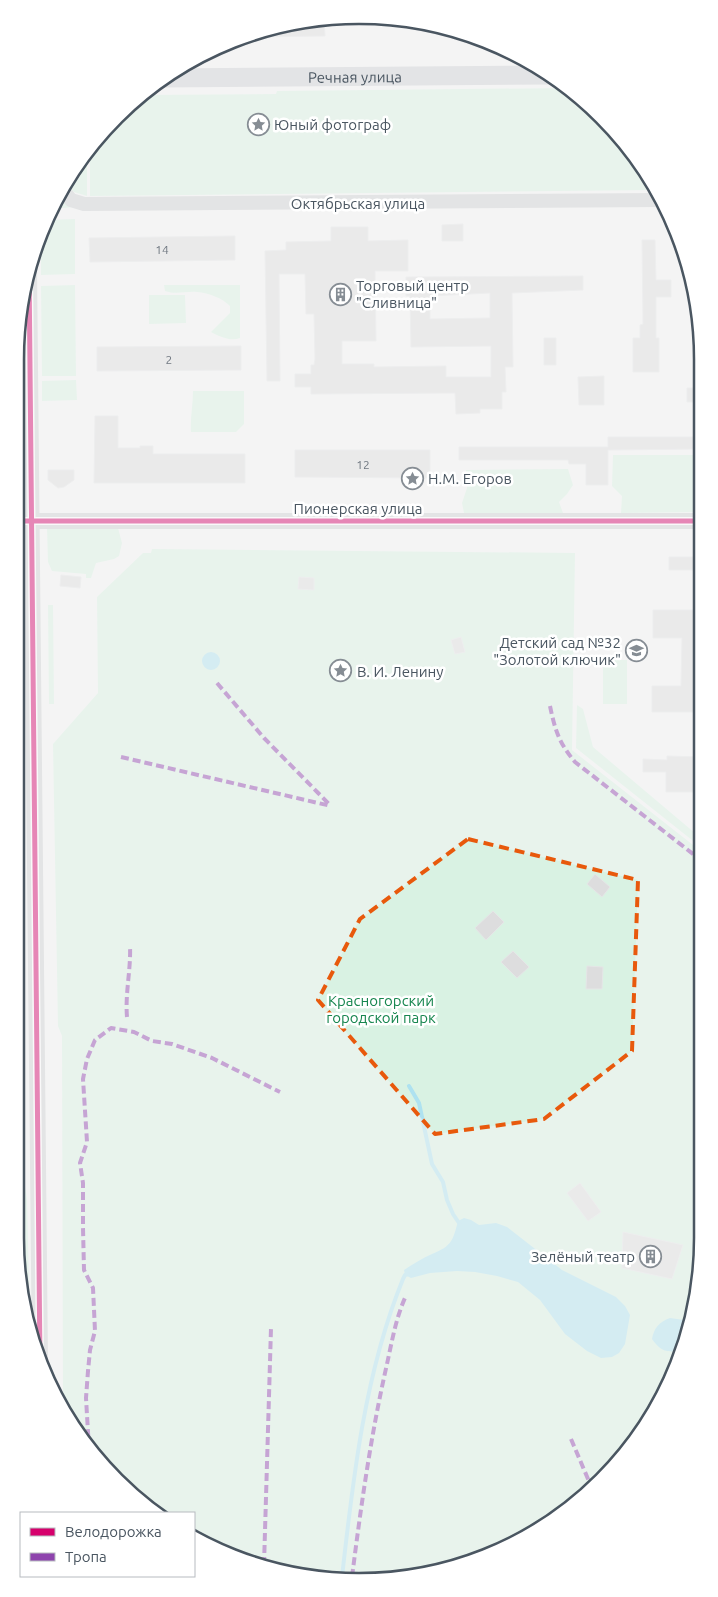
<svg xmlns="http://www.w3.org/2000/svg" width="718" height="1597" font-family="Ubuntu,sans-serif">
<rect width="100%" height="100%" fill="#f4f4f4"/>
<!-- green -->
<path fill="#d9f2e3" d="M395,19L426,22L454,30L397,27Z
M570,88L632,149L655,190L90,196V148L116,116L141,95L276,94L277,91Z
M87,151V196L74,192L64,185L73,168Z
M59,195L74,207L51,209Z
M75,219V274L41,275V228L45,220Z
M75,285L76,376H42L41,286Z
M164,285H240V338C230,342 219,336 211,332L230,313V306C222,298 209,293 197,292C186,291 176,295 165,291Z
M149,295H185L186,323L149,324Z
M21,298L22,377L15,366Z
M76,380L77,400L42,401V381Z
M15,381H22L23,401H18V390H15Z
M193,391H244V424L236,432H191C190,418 193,406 193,391Z
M17,414H23L24,491H15V425L17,424Z
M613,455H700L701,512L621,513L622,496L612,486Z
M568,469L573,485L567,494L559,502L563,513H464L462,503L467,488L466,470Z
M47,528H118L122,543L119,556L114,559L96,563L91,578H86V574L52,571L48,562Z
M152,549L575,553L572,750L702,852L703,1238L696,1305L677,1369L617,1465L531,1536L469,1564L404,1579L292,1575L194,1538V1513H159L100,1465L63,1413L62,1036L58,1026L53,744L98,693L97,597L143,553H151Z
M48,605H53L54,704H49Z
M20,630L23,632L24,691L20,693L17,687L16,635Z
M603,660H627V704H603Z
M577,705L583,709L593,747L702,839V848L576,748Z
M15,1178L24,1180L27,1199L30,1326L15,1238Z"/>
<!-- water -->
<path fill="#aee2f0" d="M202 661a9 9 0 1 1 18 0a9 9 0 1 1-18 0Z
M464,1218L471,1220L479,1225L496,1223L507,1227L562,1270L616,1297L625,1306L630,1315L625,1344L619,1353L612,1357L601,1358L587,1351L565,1334L540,1300L518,1282L497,1276L475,1272L457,1271L430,1273L411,1278L405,1275L404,1270C413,1264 423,1258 432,1254C452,1246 453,1240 458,1221Z
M670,1318L691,1321L682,1352C666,1351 662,1353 652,1339C654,1328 659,1322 670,1318Z"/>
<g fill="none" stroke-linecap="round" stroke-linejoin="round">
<!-- stream -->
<path stroke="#aee2f0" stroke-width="4" d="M409,1086L419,1103L432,1164L443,1182L447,1200L453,1214L459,1223
M342,1577C353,1478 365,1372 403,1279L405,1275L408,1274"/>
</g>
<!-- building -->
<path fill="#ddddde" stroke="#e5e6e7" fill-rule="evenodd" d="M324,18L325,36L252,37V34L292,22Z
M463,224V241H442V225Z
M331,227H368V241L408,240V271H375L376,341H342V364H374V367L446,366V377H491V346L411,347L410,296H406V277L583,276V290L512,293L513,367H505L506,392H502V409H480V413L456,414L455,393L311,394V387H295V374H311V365H314L315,359L314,314H306L305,274H279L280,381H267L265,251L286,250V242L331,241ZM490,293V318L430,319V296Z
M235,236V260L90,262L89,238Z
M642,240H655L656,280H671V297H656V338H659V372H633V338H640V325L643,324Z
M544,338H556V365H544Z
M241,346V370L97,371V347Z
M604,376V405H579L578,377Z
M687,388H700V402H687Z
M95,416H118V448H140V446H153V454H245V483H94Z
M608,437H700V449L608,450V485H586V464H569L568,460H459V447H608Z
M295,450H430V478L295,477Z
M48,470H74V480L64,487L58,488L48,480Z
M669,557H701V570H669Z
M61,575L81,577L80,588L60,586Z
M299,577L314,578V590L298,589Z
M653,610H701V712H652V686H681L682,638H653Z
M461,637L465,652L455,654L451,640Z
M667,756L701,757L702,792H666V772H643V759L667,760Z
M595,874L610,887L602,897L587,884Z
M493,911L504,922L486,940L475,928Z
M513,951L529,967L517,978L501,962Z
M587,966L603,967L602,989H586Z
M580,1183L601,1212L588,1221L567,1193Z
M623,1232L683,1245L672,1279L622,1268Z"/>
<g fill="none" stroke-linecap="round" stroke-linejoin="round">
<!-- minor -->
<path stroke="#ced0d2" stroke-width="14" d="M62,189L71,200L84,204L661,200
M15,521H32"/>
<!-- tertiary -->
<path stroke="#ced0d2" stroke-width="16" d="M29,267L40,1364
M32,521H701"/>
<!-- secondary -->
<path stroke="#ced0d4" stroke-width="19" id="s1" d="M161,78L549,75"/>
<!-- quiet -->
<path stroke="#8e44ad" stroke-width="4" stroke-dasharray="8 4" stroke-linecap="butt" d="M217,683L264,738L331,806
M550,706C555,730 559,743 575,762L702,861
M121,757L331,806
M127,1017C125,993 131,970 130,946
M571,1439L591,1486
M89,1449L86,1398L88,1371L90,1350L95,1331L93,1288L84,1270L83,1228V1183L80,1163L87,1142L83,1079L87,1059L95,1040L111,1028L134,1032L152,1041L172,1044L212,1058L280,1092
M264,1565L271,1328
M352,1577C361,1506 371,1434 387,1364C392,1341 396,1318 405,1298"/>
<defs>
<path id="cycleway" d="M29,267L40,1364
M15,521H701"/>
</defs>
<!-- cycleway casing -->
<use href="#cycleway" stroke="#fff" stroke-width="8"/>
<!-- cycleway -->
<use href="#cycleway" stroke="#d6006c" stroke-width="5"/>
</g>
<!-- marked area -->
<path d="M0 0H718V1597H0ZM468,839L638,880L632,1051L544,1119L435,1134L318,1000L360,919Z" fill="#f4f4f4" fill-opacity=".55" fill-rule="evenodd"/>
<path fill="none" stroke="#e8590c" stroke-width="4" stroke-dasharray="10 6" stroke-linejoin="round" d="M468,839L638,880L632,1051L544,1119L435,1134L318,1000L360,919Z"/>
<!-- icons -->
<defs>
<symbol id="sight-ring" viewBox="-11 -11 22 22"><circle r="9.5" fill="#fff" stroke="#868d94" stroke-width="1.5"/><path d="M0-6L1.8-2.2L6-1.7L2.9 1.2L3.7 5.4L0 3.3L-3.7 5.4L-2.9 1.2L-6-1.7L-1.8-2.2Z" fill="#868d94"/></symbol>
<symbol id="building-ring" viewBox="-11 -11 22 22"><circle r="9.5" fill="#fff" stroke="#868d94" stroke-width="1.5"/><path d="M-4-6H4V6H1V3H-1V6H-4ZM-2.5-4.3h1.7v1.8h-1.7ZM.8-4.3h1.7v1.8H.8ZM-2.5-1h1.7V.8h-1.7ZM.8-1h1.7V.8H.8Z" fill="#868d94"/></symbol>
<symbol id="school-ring" viewBox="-11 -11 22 22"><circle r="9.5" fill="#fff" stroke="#868d94" stroke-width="1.5"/><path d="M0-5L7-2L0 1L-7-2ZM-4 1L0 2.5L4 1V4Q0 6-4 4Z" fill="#868d94"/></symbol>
</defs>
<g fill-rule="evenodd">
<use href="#sight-ring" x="246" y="112" width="25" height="25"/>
<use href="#building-ring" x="328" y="282" width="25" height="25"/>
<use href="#sight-ring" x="400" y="466" width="25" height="25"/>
<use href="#school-ring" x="624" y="638" width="25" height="25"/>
<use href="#sight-ring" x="328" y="658" width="25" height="25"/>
<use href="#building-ring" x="638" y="1244" width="25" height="25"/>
</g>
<g text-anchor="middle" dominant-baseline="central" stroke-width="5" stroke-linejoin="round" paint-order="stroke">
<!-- number labels -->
<g font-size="12" fill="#707881">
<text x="162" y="249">14</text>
<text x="169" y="359">2</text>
<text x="363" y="464">12</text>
</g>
<!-- street labels -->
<g font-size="15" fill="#4a5661" stroke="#fff">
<text stroke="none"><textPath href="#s1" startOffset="194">Речная улица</textPath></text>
<text x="358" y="203">Октябрьская улица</text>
<text x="358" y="508">Пионерская улица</text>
</g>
<!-- poi labels -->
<g font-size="15" fill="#4a5661" stroke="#fff" text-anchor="start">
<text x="274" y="124">Юный фотограф</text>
<text x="356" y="285">Торговый центр<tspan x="356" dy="17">"Сливница"</tspan></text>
<text x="428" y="478">Н.М. Егоров</text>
<text x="621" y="642" text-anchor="end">Детский сад №32<tspan x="621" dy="17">"Золотой ключик"</tspan></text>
<text x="357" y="671">В. И. Ленину</text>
<text x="635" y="1256" text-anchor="end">Зелёный театр</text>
</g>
<!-- park labels -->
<g font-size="15" fill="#17864f" stroke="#fff">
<text x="381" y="1000">Красногорский<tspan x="381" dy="17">городской парк</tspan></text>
</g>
</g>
<!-- crop -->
<path d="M0 0H718V1597H0ZM359 24H359A335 335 0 0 1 694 359V1238A335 335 0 0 1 359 1573H359A335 335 0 0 1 24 1238V359A335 335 0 0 1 359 24Z" fill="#fff" fill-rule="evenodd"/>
<path fill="none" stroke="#4a5661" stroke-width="2.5" d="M359 24H359A335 335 0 0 1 694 359V1238A335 335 0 0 1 359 1573H359A335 335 0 0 1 24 1238V359A335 335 0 0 1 359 24Z"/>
<!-- legend -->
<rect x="20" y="1512" width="175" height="65" fill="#ffffff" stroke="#b7bbc0"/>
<rect x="30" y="1528" width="25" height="8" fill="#d6006c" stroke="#b7bbc0"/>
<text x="65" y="1537" font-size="15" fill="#4a5661">Велодорожка</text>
<rect x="30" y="1553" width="25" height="8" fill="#8e44ad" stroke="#b7bbc0"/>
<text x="65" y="1562" font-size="15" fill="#4a5661">Тропа</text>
</svg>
